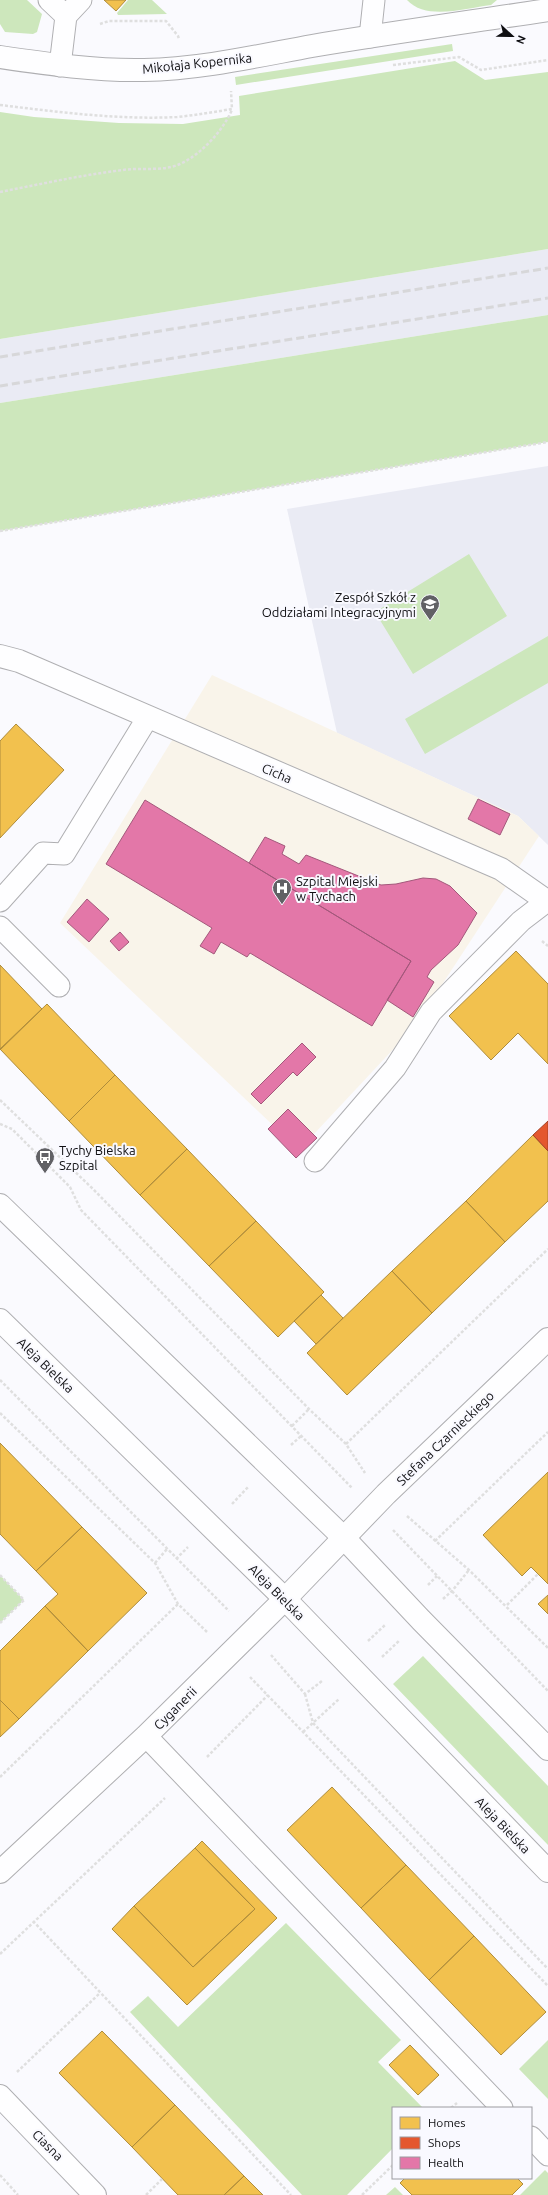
<svg xmlns="http://www.w3.org/2000/svg" width="548" height="2195" font-family="Ubuntu,sans-serif">
<rect width="100%" height="100%" fill="#fafafe"/>
<!-- built -->
<path fill="#eaebf4" d="M548,249V315L0,403V339Z
M548,466V845L518,816L337,733L287,509Z"/>
<!-- medical -->
<path fill="#f9f4ea" d="M212,675L518,816L539,836L415,1026L299,1150L60,923Z"/>
<!-- green -->
<path fill="#cde7bc" d="M0,0H27L42,14L37,32L33,34L5,32L0,24Z
M128,0H152L167,14L118,15L117,13Z
M407,0H497L491,5C466,8 426,21 407,0Z
M452,44L453,51L236,85L235,77Z
M455,61L485,80L548,72V249L0,339V112L34,117L119,123L183,124L240,115L239,96Z
M548,315V442L0,531V403Z
M469,554L507,616L413,674L375,612Z
M548,636V683L425,754L405,719Z
M0,1575L24,1600L0,1623Z
M423,1656L548,1786V1845L393,1684Z
M286,1923L401,2040L378,2062L423,2108H393V2148L347,2195H302L130,2012L148,1996L178,2027Z
M548,2040V2099L519,2069Z
M545,2170L548,2173V2195H520Z
M395,2187L403,2195H386Z"/>
<!-- homes -->
<path fill="#f2c14e" stroke="#ae8c3c" d="M104,0H126L116,11Z
M16,724L64,770L0,838V741Z
M516,951L548,984V1064L518,1033L491,1060L449,1016Z
M0,965L42,1009L0,1050Z
M47,1004L115,1075L69,1121L0,1049Z
M115,1075L187,1149L140,1195L69,1121Z
M533,1135L548,1151V1201L505,1242L466,1201Z
M187,1149L256,1221L209,1266L140,1195Z
M466,1201L505,1242L432,1313L392,1271Z
M256,1221L324,1292L278,1337L209,1266Z
M392,1271L432,1313L347,1395L307,1353Z
M321,1295L343,1318L316,1344L294,1321Z
M0,1443L82,1527L36,1571L0,1534Z
M548,1472V1584L531,1567L522,1576L483,1535Z
M82,1527L147,1593L88,1651L45,1606L58,1594L36,1571Z
M548,1595V1614L538,1604Z
M45,1606L88,1651L19,1719L0,1700V1651Z
M0,1700L19,1719L0,1737Z
M332,1787L406,1865L361,1908L287,1830Z
M202,1841L277,1918L187,2005L112,1929L134,1906L193,1967L255,1909L195,1848Z
M195,1848L255,1909L193,1967L134,1906Z
M406,1865L474,1936L429,1980L361,1908Z
M474,1936L546,2012L501,2055L429,1980Z
M102,2031L175,2105L132,2147L59,2073Z
M410,2045L439,2075L418,2095L389,2065Z
M175,2105L244,2176L224,2195H178L132,2147Z
M244,2176L263,2195H224Z
M405,2178H517L523,2184L512,2195H412L400,2183Z"/>
<!-- shops -->
<path fill="#e4572e" stroke="#a44126" d="M548,1121V1151L533,1135Z"/>
<!-- health -->
<path fill="#e377a8" stroke="#a3587b" d="M478,799L510,814L500,835L468,819Z
M145,800L411,961L372,1026L250,953L247,957L221,942L214,954L200,946L212,928L106,864Z
M265,837L285,846L282,854L299,864L306,855L381,885L396,884L423,878L436,879L450,886L477,913L458,945L431,970L427,977L434,982L413,1017L387,1000L411,961L249,863Z
M87,899L109,919L89,942L67,922Z
M120,932L129,942L119,951L110,941Z
M302,1043L316,1057L297,1076L293,1072L261,1104L251,1094Z
M288,1109L317,1138L296,1158L268,1129Z"/>
<g fill="none" stroke-linecap="round" stroke-linejoin="round">
<defs>
<path id="lane" d="M49,0L66,16L60,66
M66,16L81,0
M370,37L374,0
M0,901L43,853L64,854L148,717
M0,927L59,986
M315,1161L395,1068L431,1012L521,921L547,901
M146,1736L502,2108
M531,2137L548,2155"/>
<path id="street" d="M0,57C48,64 96,71 144,70C201,69 257,56 312,46C390,33 469,22 548,10
M0,656L19,661L501,869L548,902
M0,1872L146,1736L285,1599L386,1494L548,1339
M0,2096L95,2195"/>
<path id="secondary" d="M0,1205L343,1537L421,1620L548,1749
M0,1320L285,1599L548,1871"/>
</defs>
<!-- lane casing -->
<use href="#lane" stroke="#afafb2" stroke-width="23"/>
<!-- street casing -->
<use href="#street" stroke="#afafb2" stroke-width="24"/>
<!-- secondary casing -->
<use href="#secondary" stroke="#afafb2" stroke-width="24"/>
<!-- path -->
<path stroke="#dfdfdf" stroke-width="2.5" stroke-dasharray="3 2" stroke-linecap="butt" d="M100,24L109,21H166L178,36L179,39
M393,65L459,57L481,70L548,60
M0,105C59,112 118,120 177,117C196,115 214,112 232,109L231,91
M0,192C41,184 82,175 123,170C142,167 162,172 180,164C202,154 223,130 232,110
M0,531L548,442
M542,941L548,946
M0,1100L93,1189L309,1409L346,1444L365,1473
M0,1124L12,1129L70,1187L81,1210L352,1488
M0,1380L229,1611
M0,1413L155,1563L178,1604L207,1632
M292,1426L309,1409
M346,1444L548,1249
M291,1445L301,1436
M232,1504L249,1486
M407,1516L469,1570L548,1648
M393,1530L548,1691
M435,1541L548,1432
M176,1559L188,1547
M155,1563L167,1549
M0,1575L24,1600L0,1623
M428,1585L437,1576
M443,1599L452,1591L469,1570
M507,1605L538,1574
M368,1641L385,1625
M271,1655L305,1694L322,1681
M382,1657L400,1640
M250,1677L548,1986
M305,1694L313,1723L548,1969
M303,1732L339,1699
M207,1757L268,1695
M0,1777L178,1604
M33,1921L291,2195
M0,1954L165,1798
M17,2072L100,1993
M451,2108L457,2103
M0,2175L18,2195
M146,2195L162,2179
M362,2195L393,2165"/>
<!-- lane -->
<use href="#lane" stroke="#fefeff" stroke-width="21"/>
<!-- street -->
<use href="#street" stroke="#fefeff" stroke-width="22"/>
<!-- secondary -->
<use href="#secondary" stroke="#fefeff" stroke-width="22"/>
<!-- rail -->
<path stroke="#d7d7d9" stroke-width="3" stroke-dasharray="8 4" stroke-linecap="butt" d="M0,357L548,268
M0,386L548,298"/>
</g>
<!-- icons -->
<defs>
<symbol id="school-pin" viewBox="-11 -11 22 30"><path d="M0 17L-7.5 6A9.5 9.5 0 1 1 7.5 6Z" fill="#616165" stroke="#f9f9ff"/><path d="M0-5L7-2L0 1L-7-2ZM-4 1L0 2.5L4 1V4Q0 6-4 4Z" fill="#fff"/></symbol>
<symbol id="hospital-pin" viewBox="-11 -11 22 30"><path d="M0 17L-7.5 6A9.5 9.5 0 1 1 7.5 6Z" fill="#616165" stroke="#f9f9ff"/><path d="M-5-5h3v3.5h4V-5h3V5h-3V1.5h-4V5h-3Z" fill="#fff"/></symbol>
<symbol id="bus-pin" viewBox="-11 -11 22 30"><path d="M0 17L-7.5 6A9.5 9.5 0 1 1 7.5 6Z" fill="#616165" stroke="#f9f9ff"/><path d="M-5-6H5V4H4V6H2V4H-2V6H-4V4H-5ZM-3.5-4V0h7V-4ZM-3.5 1.2v1.5H-2V1.2ZM2 1.2v1.5H3.5V1.2Z" fill="#fff"/></symbol>
</defs>
<g fill-rule="evenodd">
<use href="#school-pin" x="419" y="593" width="22" height="30"/>
<use href="#hospital-pin" x="271" y="877" width="22" height="30"/>
<use href="#bus-pin" x="34" y="1146" width="22" height="30"/>
</g>
<g text-anchor="middle" dominant-baseline="central" stroke-width="4" stroke-linejoin="round" paint-order="stroke">
<!-- street labels -->
<g font-size="13" fill="#0f0f12" stroke="#f9f9ff">
<text transform="translate(197 63) rotate(-6)">Mikołaja Kopernika</text>
<text transform="translate(277 773) rotate(23)">Cicha</text>
<text transform="translate(46 1365) rotate(44)">Aleja Bielska</text>
<text transform="translate(445 1438) rotate(-44)">Stefana Czarnieckiego</text>
<text transform="translate(277 1592) rotate(45)">Aleja Bielska</text>
<text transform="translate(175 1708) rotate(-45)">Cyganerii</text>
<text transform="translate(503 1825) rotate(46)">Aleja Bielska</text>
<text transform="translate(48 2145) rotate(45)">Ciasna</text>
</g>
<!-- poi labels -->
<g font-size="13" fill="#0f0f12" stroke="#f9f9ff" text-anchor="start">
<text x="416" y="597" text-anchor="end">Zespół Szkół z<tspan x="416" dy="15">Oddziałami Integracyjnymi</tspan></text>
<text x="296" y="881">Szpital Miejski<tspan x="296" dy="15">w Tychach</tspan></text>
<text x="59" y="1150">Tychy Bielska<tspan x="59" dy="15">Szpital</tspan></text>
</g>
</g>
<!-- legend -->
<rect x="392" y="2107" width="140" height="72" fill="#f9f9ff" stroke="#9b9ba0"/>
<rect x="400" y="2117" width="20" height="12" fill="#f2c14e" stroke="#9b9ba0"/>
<text x="428" y="2127" font-size="12" fill="#0f0f12">Homes</text>
<rect x="400" y="2137" width="20" height="12" fill="#e4572e" stroke="#9b9ba0"/>
<text x="428" y="2147" font-size="12" fill="#0f0f12">Shops</text>
<rect x="400" y="2157" width="20" height="12" fill="#e377a8" stroke="#9b9ba0"/>
<text x="428" y="2167" font-size="12" fill="#0f0f12">Health</text>
<!-- north arrow -->
<g transform="translate(512 36) rotate(112)" stroke="#f9f9ff" stroke-width="3" paint-order="stroke">
<path d="M0-3L7 15L0 10L-7 15Z" fill="#0f0f12"/>
<text y="-6" font-size="11" font-weight="bold" text-anchor="middle" fill="#0f0f12">N</text>
</g>
</svg>
